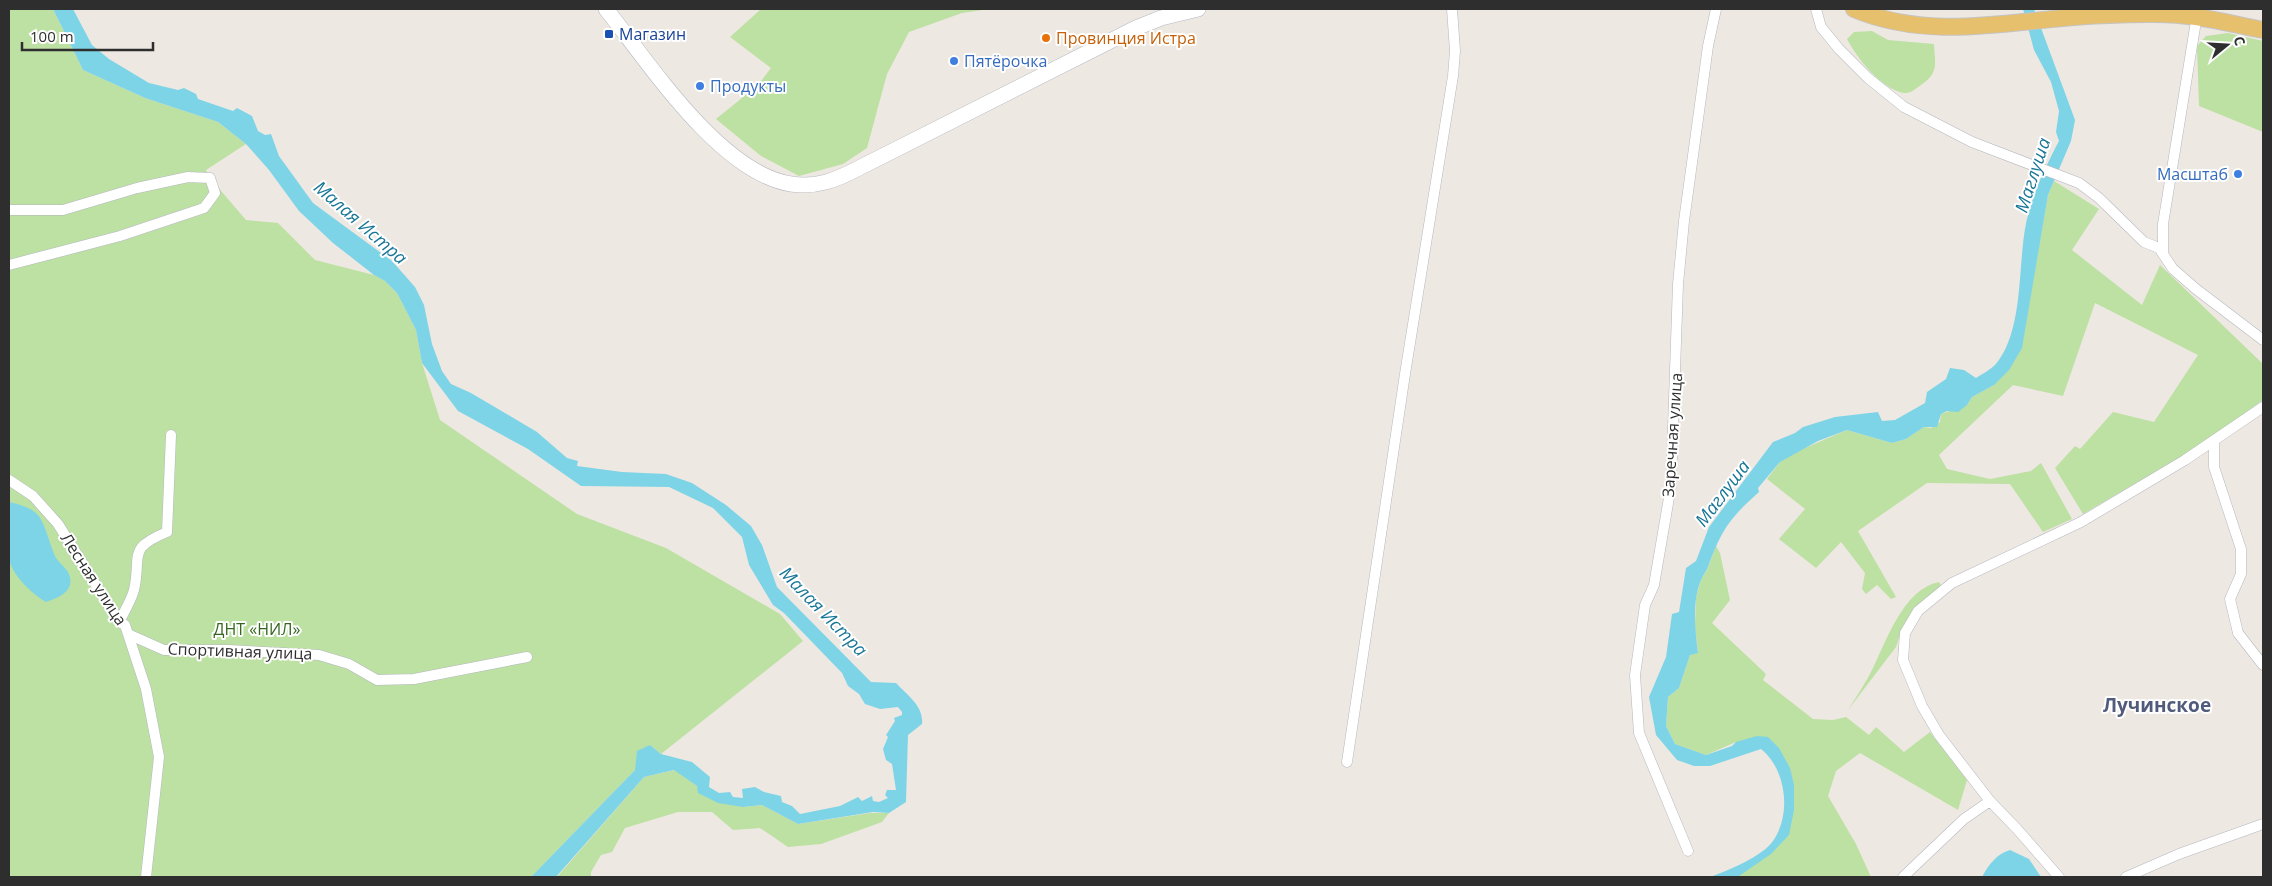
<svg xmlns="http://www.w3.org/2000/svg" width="2272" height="886" font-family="'Open Sans',sans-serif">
<rect width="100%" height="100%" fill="#eee8e2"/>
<!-- green -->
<path fill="#bde0a3" d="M9,9H53L83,70L145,98L218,122L246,144L206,170L210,178L246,220L278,223L315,260L374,275L385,281L397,293L416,330L422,363L440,420L577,514L666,548L780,614L803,641L661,754L650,745L635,770L531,877H9Z
M761,9H989L962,13L909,32L887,74L867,148L843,164L799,176L761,156L716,119L758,85L771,68L730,37Z
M1872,31L1888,40L1934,44C1935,65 1939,72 1921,85C1916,88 1911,94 1904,93C1881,89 1857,58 1847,39L1854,32Z
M2228,33L2263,41V132L2199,106L2197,46L2206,36Z
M2054,181L2099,209L2072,250L2142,305L2160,265L2263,364V400L2213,438L2083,514L2055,468L2075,446L2080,449L2113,412L2154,422L2198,355L2095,303L2063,396L2013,385L1939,455L1947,469L1990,479L2031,471L2041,463L2072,519L2043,532L2010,484L1927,483L1858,531L1896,597L1891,599L1877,585L1866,594L1862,589L1865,573L1841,542L1816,568L1779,539L1805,509L1767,479L1780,462L1798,451L1847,430L1892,443L1906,439L1924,427L1931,428L1940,422L1941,414L1967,405L1972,397L1994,385L2029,301L2048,195Z
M1716,546L1720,553L1730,600L1712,623L1766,674L1763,680L1813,719L1833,720L1846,717L1869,735L1876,727L1904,752L1930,732L1967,780L1958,810L1860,753L1836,771L1828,796L1856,844L1871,877H1737L1789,835L1779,748L1736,742L1706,755L1675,744L1666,726L1668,697L1679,688L1690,655L1698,652L1695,627L1696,598L1701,579L1707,570Z
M1939,582L1942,587L1901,632L1896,647L1848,710C1856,697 1865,684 1872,670C1886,642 1903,589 1939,582Z
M675,770L697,786L743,807L762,805L798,824L870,813H889L882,822L821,844L788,847L760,828L733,830L712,812H678L625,828L612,852L601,855L591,872V877H557L644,777Z"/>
<!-- water -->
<path fill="#7ed4e7" d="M53,9H73L92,45L109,59L149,83L178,90L184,88L196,94L198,99L233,111L237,108L252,116L258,131L265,135L271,134L279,156L313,203L392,261L415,287L424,305L432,344L442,371L451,384L471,393L537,432L567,458L578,461L577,466L622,472L666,474L692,483L726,505L751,526L762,545L777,587L871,682L896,683C907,695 924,706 922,724L908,735L906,802L889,813L873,812L798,824L762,805L743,807L718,803L698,793L697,786L674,770L644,777L556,877H531L635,770L637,751L650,745L661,754L692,762L710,777L709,787L719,793L730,792L733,797L743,798L742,789L755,787L764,792L781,796L782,802L792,806L800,814L840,806L858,797L862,801L872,796L873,801L879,802L888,798L885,795L887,790H896L892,764L886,760L883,749L888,737L886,735L895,721L894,718L902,715V712L898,707L880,709L865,704L859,694L848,686L842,673L784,613L773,605L749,565L742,537L713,508L669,487L581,486L528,449L458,411L422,363L416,330L397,293L385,281L374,275L333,243L299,211L269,170L246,144L218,122L145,98L83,70Z
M2023,9H2034L2075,120L2071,141L2048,195L2022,348L2009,370L1994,385L1972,397L1967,405L1958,412L1947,411L1941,414L1937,427H1924L1906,439L1892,443L1847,430L1818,441L1780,462L1758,488L1759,492C1729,519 1722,529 1708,567C1706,572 1703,575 1701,580C1692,602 1695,629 1698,653L1690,655L1679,688L1668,697L1666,726L1675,744L1706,755L1732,746L1736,742L1757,736L1768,737L1779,748L1790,768L1794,785V810L1789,835L1771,854L1739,876L1710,877C1727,871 1763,856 1773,841C1792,814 1786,769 1761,749L1710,766H1694L1677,760L1656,735L1649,697L1666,657L1672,614L1679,612L1686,568L1696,561L1709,527L1773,442L1795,433L1803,427L1835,417L1878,412L1882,421L1895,420L1925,403L1927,392L1946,379L1950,368L1964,370L1976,378C1982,374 1990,370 1995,365C2023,333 2018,270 2025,229C2030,198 2045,168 2059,141L2056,132L2059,111L2051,82L2034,50Z
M9,502C18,504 30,507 37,514C45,522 50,545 55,556C60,566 73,570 70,585C67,595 54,599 46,602C32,594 11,574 9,558C7,540 9,520 9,502Z
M2010,850L2029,859L2041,877H1982C1989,864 1997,854 2010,850Z"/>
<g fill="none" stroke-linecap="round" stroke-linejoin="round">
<defs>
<path id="minor" d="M1816,9L1821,27L1839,49L1868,78L1904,107L1972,142L2079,183L2099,198L2144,242L2159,248L2173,269L2196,289L2263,340
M9,210H63L137,188L188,177L210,178L215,193L204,208L120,236L9,265
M2163,254V224L2198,9
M2214,441V467L2241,549V574L2230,599L2238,633L2263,665
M9,480L33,496L58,524L119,622L125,625L146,689L159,757L146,877
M119,622C124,612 131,601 134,590C142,555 126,549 167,532L171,435
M128,634L164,650H228L319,655L349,664L377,680L414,679L527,657
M1347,762L1405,374L1453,76L1455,51L1452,9
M1688,851L1639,733L1635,675L1645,605L1654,585L1671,486L1678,284L1684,221L1708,46L1716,9
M1903,877L1964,819L1990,801
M2059,877L2017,829L1990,801L1939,735L1922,706L1903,660L1905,633L1918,611L1952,583L2081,522L2185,460L2263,407
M2126,877L2179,854L2263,824"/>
<path id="secondary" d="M606,9C649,63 720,173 791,184C816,188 836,180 857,169L1136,28L1161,18L1198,9"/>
<path id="primary" d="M1854,9C1938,44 2022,17 2109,15C2138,14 2168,13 2196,17C2219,20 2241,26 2263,30"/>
</defs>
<!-- minor casing -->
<use href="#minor" stroke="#b5b8c0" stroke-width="11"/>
<!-- secondary casing -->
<use href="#secondary" stroke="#b5b8c0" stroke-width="16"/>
<!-- primary casing -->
<use href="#primary" stroke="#c4c4c4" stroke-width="18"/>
<!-- minor -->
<use href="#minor" stroke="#fff" stroke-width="10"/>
<!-- secondary -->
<use href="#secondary" stroke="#fff" stroke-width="15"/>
<!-- primary -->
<use href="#primary" stroke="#e7c06e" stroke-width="16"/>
</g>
<!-- markers -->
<rect fill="#1a4fb4" stroke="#fff" stroke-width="2" x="604" y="29" width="10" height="10" rx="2.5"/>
<circle fill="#e8710a" stroke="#fff" stroke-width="2" cx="1046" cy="38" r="5"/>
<g fill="#3f7fe0" stroke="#fff" stroke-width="2">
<circle cx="954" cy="61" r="5"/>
<circle cx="700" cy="86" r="5"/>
<circle cx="2238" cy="174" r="5"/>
</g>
<g text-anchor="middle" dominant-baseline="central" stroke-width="4" stroke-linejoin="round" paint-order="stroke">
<!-- transit labels -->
<g font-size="16" fill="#164399" stroke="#fff" text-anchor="start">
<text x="619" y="34">Магазин</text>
</g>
<!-- food labels -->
<g font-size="16" fill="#c56008" stroke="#fff" text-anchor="start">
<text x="1056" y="38">Провинция Истра</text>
</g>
<!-- shop labels -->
<g font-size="16" fill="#366cbe" stroke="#fff" text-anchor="start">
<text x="964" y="61">Пятёрочка</text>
<text x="710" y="86">Продукты</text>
<text x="2228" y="174" text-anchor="end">Масштаб</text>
</g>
<!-- street labels -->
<g font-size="16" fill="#2e2e2e" stroke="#fff">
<text transform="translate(1672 435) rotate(-86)">Заречная улица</text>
<text transform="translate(94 579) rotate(57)">Лесная улица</text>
<text transform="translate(240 651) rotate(2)">Спортивная улица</text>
</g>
<!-- park labels -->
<g font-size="16" fill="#366721" stroke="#fff">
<text x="257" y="629">ДНТ «НИЛ»</text>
</g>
<!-- water labels -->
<g font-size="18" font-style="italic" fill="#187797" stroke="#fff">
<text transform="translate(2032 175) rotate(-72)">Маглуша</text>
<text transform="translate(361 222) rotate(41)">Малая Истра</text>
<text transform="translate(1722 493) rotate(-53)">Маглуша</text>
<text transform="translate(824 611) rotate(46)">Малая Истра</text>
</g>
<!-- quarter labels -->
<g font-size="19" font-weight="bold" fill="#515c7c" stroke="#fff">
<text x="2157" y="705">Лучинское</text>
</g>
</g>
<!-- border -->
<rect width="2272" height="886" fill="none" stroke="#2e2e2e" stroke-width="20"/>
<!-- north arrow -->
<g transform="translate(2227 45) rotate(72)" stroke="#ffffff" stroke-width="4" paint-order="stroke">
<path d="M0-4L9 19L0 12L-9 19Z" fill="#2e2e2e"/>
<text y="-8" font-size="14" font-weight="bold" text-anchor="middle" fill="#2e2e2e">С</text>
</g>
<!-- scale -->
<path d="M22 42v8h131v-8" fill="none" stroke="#2e2e2e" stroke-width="2.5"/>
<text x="30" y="42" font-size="15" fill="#2e2e2e" stroke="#ffffff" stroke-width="4" paint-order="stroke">100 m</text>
</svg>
